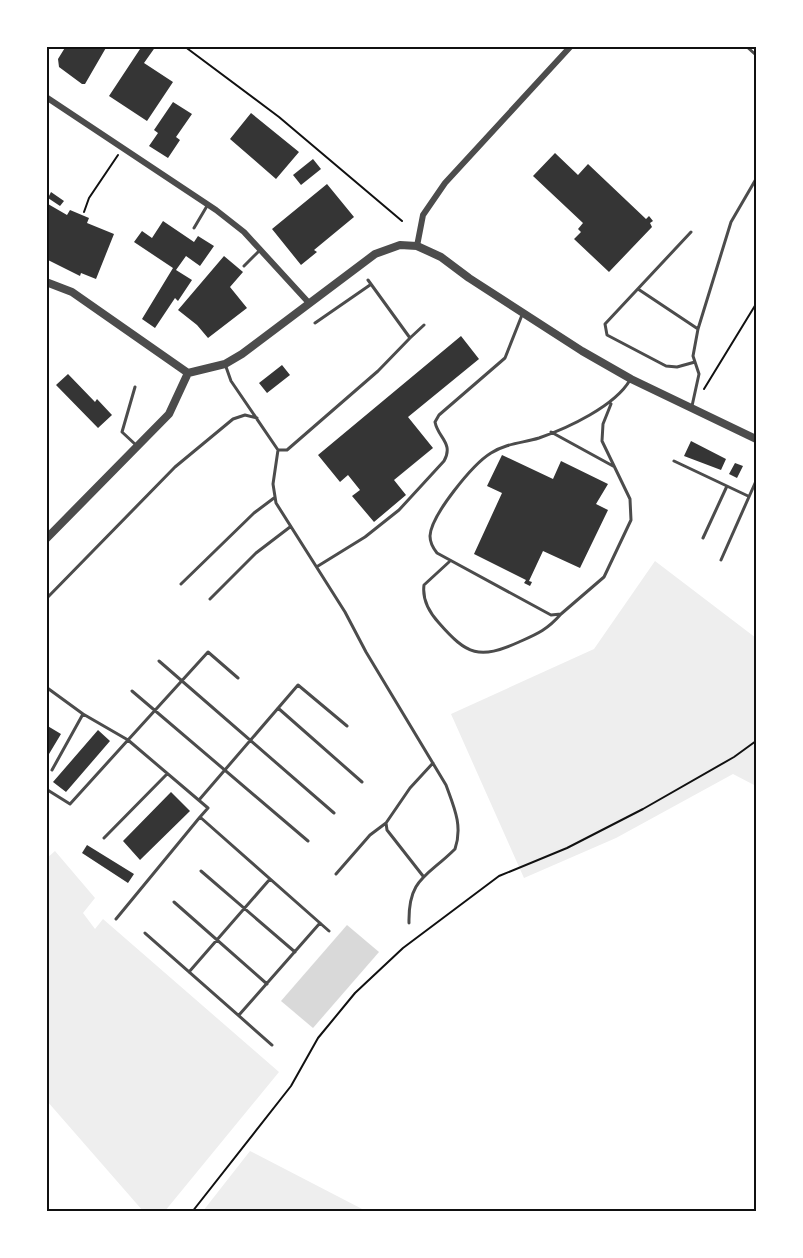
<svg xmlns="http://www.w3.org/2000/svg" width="803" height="1258" font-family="'Varela Round',sans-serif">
<rect width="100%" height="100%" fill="#fff"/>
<!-- green -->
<path fill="#eee" d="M655,561L756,638V786L733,774L616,838L524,878L451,714L594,649Z
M55,851L95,898L83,913L95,929L103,919L279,1072L165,1211H143L47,1101L46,859Z
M250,1151L366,1211H203Z"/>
<!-- water -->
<path fill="#d9d9d9" d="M347,925L379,952L313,1028L281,1001Z"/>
<!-- building -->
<path fill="#353535" d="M66,46H107L85,84H82L59,67L58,59Z
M142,46H156L144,63L173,82L147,121L109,96Z
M173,102L192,114L176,137L180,140L168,158L149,146L158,133L154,130Z
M251,113L299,152L276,179L230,139Z
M555,153L578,175L588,164L646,219L649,216L653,221L650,223L652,227L609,272L574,239L581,232L578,229L583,223L533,176Z
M313,159L321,169L301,185L293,175Z
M327,184L354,217L314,250L317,252L301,265L272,229Z
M51,192L64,201L60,206L48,198Z
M48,204L67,215L70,210L89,218L87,223L114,234L96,279L81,273L80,276L46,259Z
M163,221L194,242L198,236L214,246L200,266L186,256L176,270L192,280L178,301L175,298L155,328L142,319L173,268L134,242L142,231L152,238Z
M224,256L243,272L230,287L247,308L208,338L197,325L178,310Z
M461,336L479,359L408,417L433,448L394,480L406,495L374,522L352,496L360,490L348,475L340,482L318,455Z
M282,365L290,375L267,393L259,383Z
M68,374L95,402L97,399L112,415L98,428L56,385Z
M691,441L726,459L721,470L684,456Z
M502,455L553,479L561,461L608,484L596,504L608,510L580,568L543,551L529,581L532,582L530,586L524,583L526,580L474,554L502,493L487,486Z
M735,463L743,466L737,478L729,474Z
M46,725L61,734L46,759Z
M98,730L110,741L66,792L53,782Z
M171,792L190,811L140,860L123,841Z
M87,845L134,874L128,883L82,853Z"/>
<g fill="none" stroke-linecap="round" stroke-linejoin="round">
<!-- path -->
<path stroke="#111" stroke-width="2" d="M184,46L279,117L402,221
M84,212L89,198L118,155
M704,389L756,304
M192,1212L291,1086L318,1038L355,993L403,948L499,876L567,848L643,809L734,757L756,741"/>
<!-- service -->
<path stroke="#4c4c4c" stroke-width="3" d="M746,46L756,55
M194,228L207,206
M691,232L605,324L607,335L666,366L677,367L695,362
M244,266L260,250
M368,280L410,338L424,325
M638,289L698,329
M315,323L370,285
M225,364L231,381L278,450H287L378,371L410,338
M135,387L122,432L136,445
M611,404L603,424L602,441L630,499L631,520L604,577L561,614L551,615L437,553C433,548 430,543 430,536C431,515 473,464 491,453C507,443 523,443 539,438C568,428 615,406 630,380
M692,406L699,374L693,356L698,329L731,222L756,179
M551,432L613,466
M278,450L273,484L276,503L345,612L366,652L446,785C454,807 463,826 455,849C427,877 408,878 409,923
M674,461L748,496
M703,538L727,486
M721,560L756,481
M449,562L424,585C422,600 429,612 439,623C467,655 479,660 519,642C537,634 547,630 561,614
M318,566L365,537L399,510L444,461C454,443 438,438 435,422L439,415L505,358L522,315
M181,584L254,513L274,498
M46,599L175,467L233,419L245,415L257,418
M210,599L256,553L290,527
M159,661L334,813
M46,687L83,714L52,770
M132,691L308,841
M278,708L362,782
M83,714L128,740L208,652L238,678
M46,789L70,804L128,740L208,808L200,817
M199,800L298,685L347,726
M104,838L167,774
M201,871L295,952
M336,874L370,835L386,823
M423,876L387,830L386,823L410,788L433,763
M174,902L267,984
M116,919L200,817L329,931
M145,933L272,1045
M189,972L270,879
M239,1015L320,923"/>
<!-- minor -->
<path stroke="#4c4c4c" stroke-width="6" d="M46,97L216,210L244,232L309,303
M417,246L423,215L445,183L571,46"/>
<!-- tertiary -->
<path stroke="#4c4c4c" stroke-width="8" d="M46,282L72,292L188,373
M188,373L225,364L242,354L375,254L400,245L417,246L441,257L469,278L582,351L631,379L756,439
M46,539L169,414L188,373"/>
</g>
<!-- border -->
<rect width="803" height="1258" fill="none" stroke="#ffffff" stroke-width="96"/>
<rect x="48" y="48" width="707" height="1162" fill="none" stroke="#111" stroke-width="2"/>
</svg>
